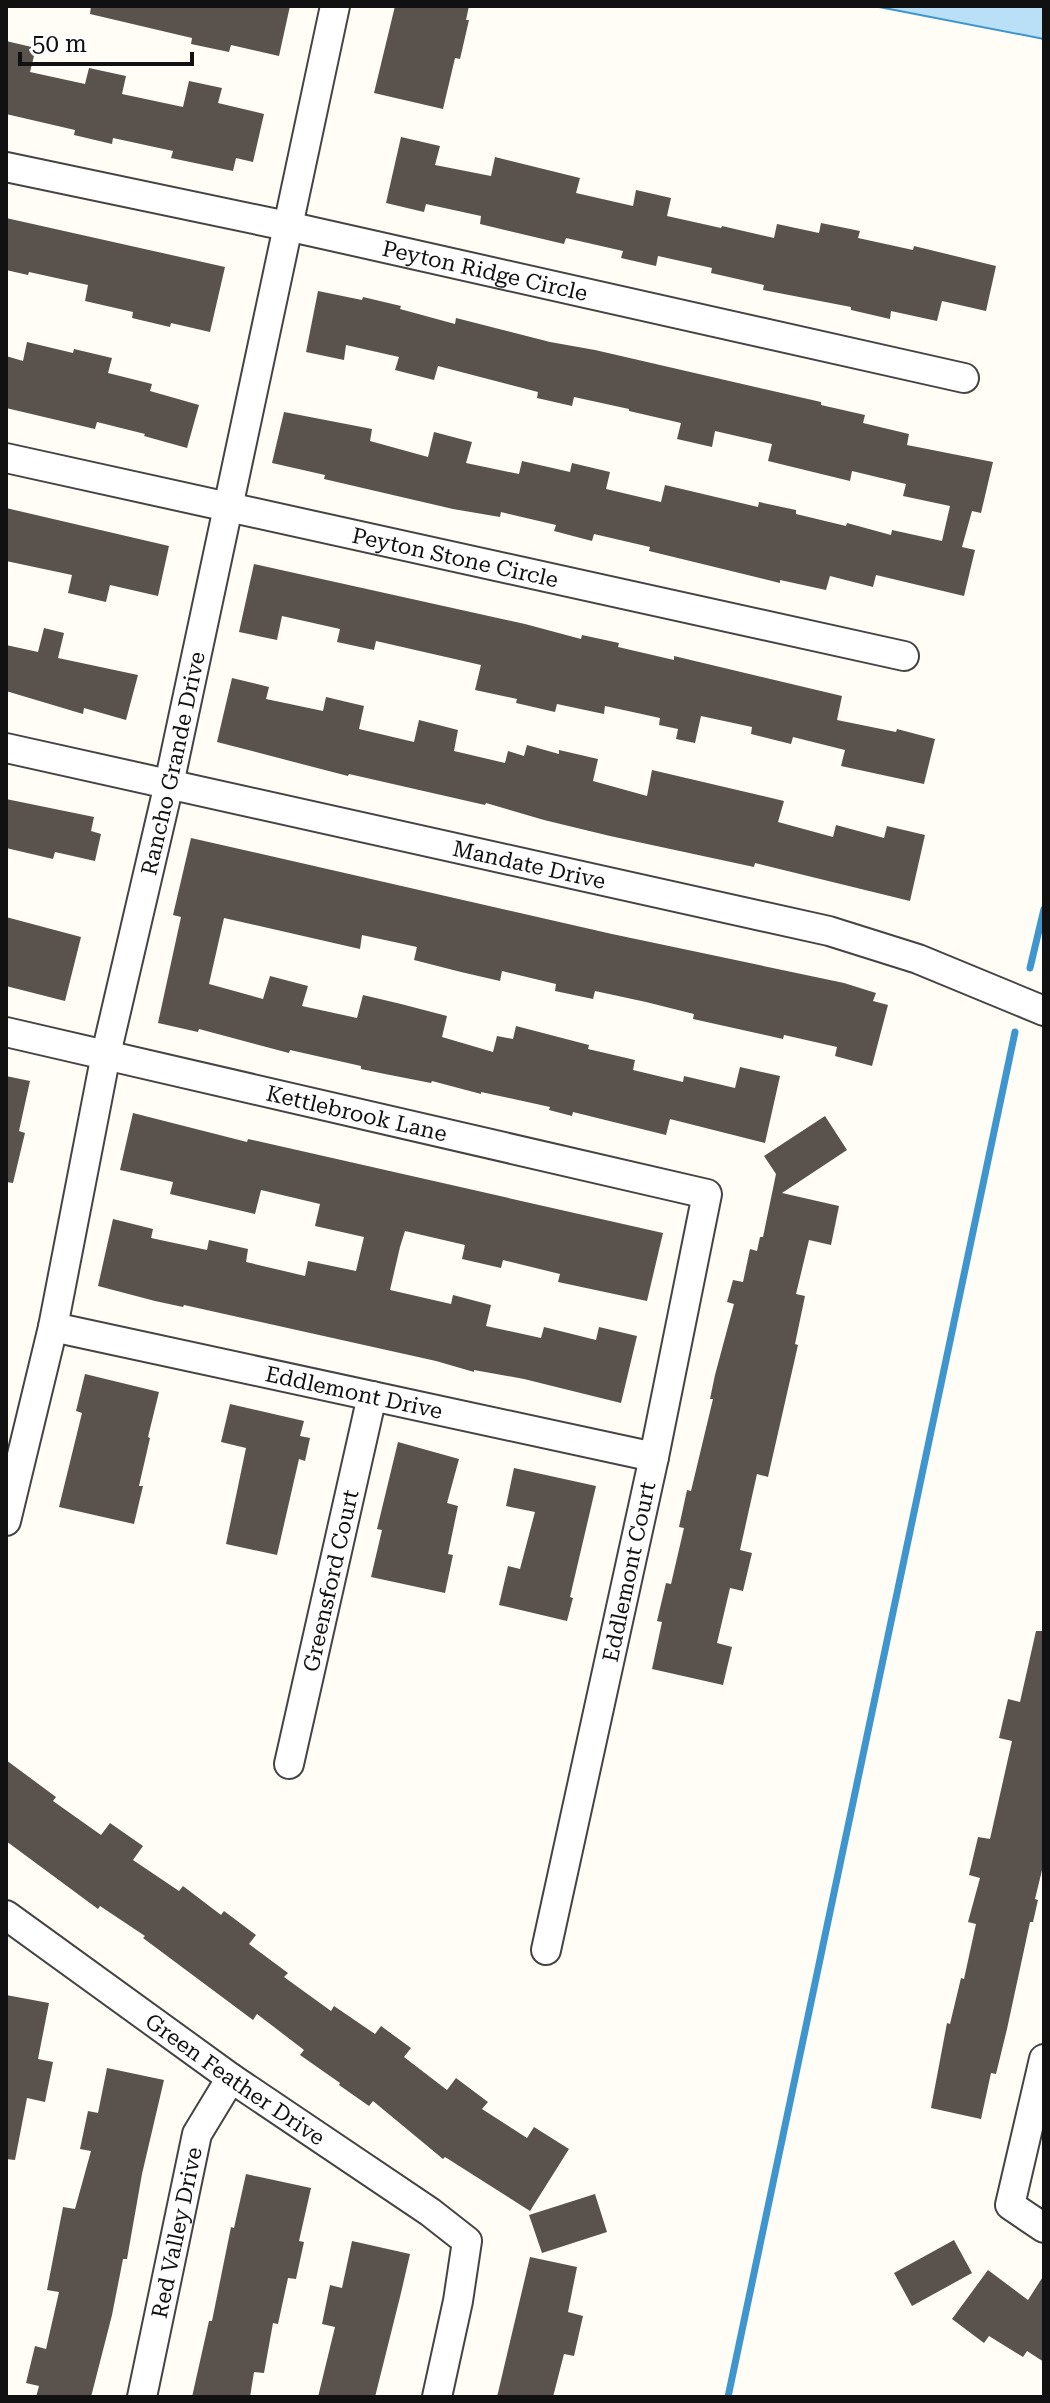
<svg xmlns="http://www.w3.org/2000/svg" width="1050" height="2403" font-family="'Roboto Serif',serif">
<rect width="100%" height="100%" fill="#fffdf5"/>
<!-- water -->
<path fill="#b9e0f7" stroke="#3f96cf" stroke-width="2" d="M874,6H1044V39Z"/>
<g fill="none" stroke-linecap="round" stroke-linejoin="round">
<!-- stream -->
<path stroke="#3f96cf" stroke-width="7" d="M1030,968L1044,909
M728,2397L1015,1032"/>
</g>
<!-- building -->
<path fill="#5a524d" d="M91,6H290L279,56L231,45L229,52L191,44L192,38L90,14Z
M395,6H469L466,20H469L460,59L455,58L443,109L374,93Z
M6,41L36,48L30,72L85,84L89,68L126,76L122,94L183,107L189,81L222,88L218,103L264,114L253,162L236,158L233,171L171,158L173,151L113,138L112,144L74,135L75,130L6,114Z
M401,137L440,146L435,165L491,176L495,157L580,178L576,193L633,206L636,190L671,198L667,216L721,228L722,226L774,238L777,224L819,233L821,223L860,231L858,238L913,250L914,246L996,266L986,311L942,301L937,321L891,311L890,319L851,310V307L763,290L764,285L711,273L712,268L658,256L656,266L621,258L623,251L566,238L564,244L480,224L481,216L426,204L424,212L386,203Z
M6,218L225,267L210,332L171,323L170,327L132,318L133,312L85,301L88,285L29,272L28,275L6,270Z
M318,291L362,300L363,297L401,306L400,309L455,324L456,318L550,342L595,350L821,402V405L865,415L863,423L909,434L907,445L993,462L981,513L972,511L962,547L975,550L964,596L876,575L873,587L830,576L826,590L780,580V583L649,551L650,547L594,534L592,541L554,531L556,525L501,512L500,517L453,509L324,479L325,475L272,463L284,412L372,429L370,441L428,457L434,432L472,442L466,463L519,474L522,461L570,472L572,463L610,472L606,489L661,502L665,485L758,507L759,502L796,510V514L846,526L847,523L891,535L892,530L942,541L950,506L903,496L906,484L852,471L850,481L768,461L772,444L715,431L712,447L677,439L681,423L629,411V409L574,397L572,406L537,398L538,392L438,366L434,380L395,370L399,357L346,345L344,360L306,352Z
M27,342L73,353L74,349L112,358L108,373L152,384L150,391L199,405L187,448L144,436L145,434L97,422L95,429L6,408V356L23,361Z
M6,508L169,546L158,596L110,585L106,602L68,593L72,575L6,561Z
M254,564L525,624L581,639L582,635L619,643L618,647L674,660V656L842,696L837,720L896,732L897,729L935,739L924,784L841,766L845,750L793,737L791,744L751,734L752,727L701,716L695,743L676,739L678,729L659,725L660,718L605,706L604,714L557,704L555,712L516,703L517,699L475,690L481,665L376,641L374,650L337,642L340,629L282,616L277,640L239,632Z
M44,628L64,633L58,658L138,675L126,720L84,708L83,714L6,691V645L38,652Z
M232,678L269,687L266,699L323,711L326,697L364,706L359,729L414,742L419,720L458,730L454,751L505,763L508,751L524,756L527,745L559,754V750L598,759L593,781L647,796L652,770L784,801L778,822L833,837L836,825L884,838L887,826L925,835L910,901L755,863L754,867L610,836L544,820L486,803L485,805L349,774L348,776L217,742Z
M6,799L94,817L91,831L101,834L95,861L55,852L53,859L6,848Z
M191,838L612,934L844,983L876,993L873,1001L888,1005L872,1066L835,1056L837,1047L784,1035L783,1039L693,1019L694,1014L646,1002L595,991L593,999L555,991L556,984L502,971L500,981L461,972L414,960L417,947L362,935L360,949L224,918L209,984L263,999L270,976L308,986L302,1006L357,1018L363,995L401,1004L447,1016L442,1037L493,1052L497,1036L513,1039L516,1026L589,1045L588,1049L635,1060L633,1070L683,1082L684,1076L735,1088L740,1067L780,1076L765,1143L670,1119L666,1135L573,1112L572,1116L549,1110L550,1107L481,1092V1094L432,1081L431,1083L385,1074L361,1069V1066L290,1050L289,1053L199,1029L198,1032L158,1023L181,917L173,915Z
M6,917L81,937L65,1001L6,986Z
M6,1076L30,1081L19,1131L25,1133L13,1183L6,1182Z
M133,1113L247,1142L248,1139L663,1233L647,1301L558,1282L560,1274L503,1260L501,1268L462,1259L465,1245L405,1231L400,1247L390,1290L451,1304L453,1295L491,1305L486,1326L541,1338L544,1327L596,1340L599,1327L637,1336L621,1403L524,1379L474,1370V1372L436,1361L184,1305L183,1307L155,1301L98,1286L113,1219L153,1229L151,1238L207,1250L209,1240L248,1249L246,1262L305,1276L308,1261L356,1271L364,1237L315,1226L320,1204L261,1190L255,1214L170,1194L173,1182L120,1170Z
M825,1116L847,1150L782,1193L839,1206L831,1245L809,1240L796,1294L805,1296L795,1344L798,1345L768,1477L757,1474L740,1550L752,1553L743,1591L730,1588L717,1643L732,1647L723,1685L652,1669L662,1622L657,1621L666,1583L671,1584L684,1528L679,1527L687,1490L691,1491L713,1399H710L715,1375L734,1304L727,1302L733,1280L743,1282L750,1249L757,1251L760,1237H763L776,1174L764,1156Z
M85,1374L159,1392L148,1437L150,1438L139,1486H143L134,1524L59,1507L82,1413L76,1411Z
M230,1404L304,1421L300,1436L310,1438L305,1461L299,1459L277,1555L226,1544L246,1448L221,1442Z
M398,1442L459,1459L447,1503L458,1506L448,1554L453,1555L445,1593L371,1577L382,1530L377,1529Z
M514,1468L596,1486L570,1597L573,1598L567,1621L499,1605L508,1566L520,1569L535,1512L506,1506Z
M1036,1631H1044V1862L1035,1899L1038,1900L1033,1922H1030L1007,2029L996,2074L991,2073L981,2119L931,2108L947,2023L950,2024L961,1978L964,1979L976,1924L968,1922L980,1878L969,1875L978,1837L990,1839L1012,1741L999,1738L1008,1699L1020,1702Z
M6,1760L56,1797L53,1801L101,1835L110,1823L143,1846L133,1860L179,1891L183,1886L221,1915L224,1911L256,1935L249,1944L288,1973L284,1977L331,2011L334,2006L375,2034L381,2026L411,2048L404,2057L447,2090L456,2078L488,2102L482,2109L527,2138L534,2127L569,2149L530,2211L445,2157L443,2159L373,2101L369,2106L339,2085L340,2083L300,2055L304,2050L257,2014L253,2020L143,1938L145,1936L100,1906L98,1909L6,1841Z
M6,1995L49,2003L38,2059L53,2062L45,2102L27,2098L15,2160L6,2159Z
M107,2068L164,2080L142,2174L127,2259H123L112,2315L91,2397H36L39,2386L26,2383L35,2346L46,2349L59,2292L47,2290L63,2207L75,2209L91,2151L80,2149L88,2111L98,2113Z
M246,2174L311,2188L299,2241L304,2242L296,2279L288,2278L278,2324L273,2323L264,2373L254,2372L250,2397H192L209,2321H212L231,2227L234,2228Z
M595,2194L607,2232L542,2253L529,2215Z
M954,2240L972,2273L912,2306L894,2273Z
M352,2241L410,2254L401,2293L375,2397H318L335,2327L322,2324L330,2285L342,2288Z
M530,2257L577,2267L568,2312L583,2316L574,2356L564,2354L553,2397H497Z
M988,2270L1028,2300L1044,2275V2362L1027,2351L1023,2357L989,2336L984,2343L952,2319Z"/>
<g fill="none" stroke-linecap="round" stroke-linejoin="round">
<defs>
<g id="minor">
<path id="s1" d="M6,167L287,226L964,378"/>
<path id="s2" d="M6,458L904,656"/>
<path id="s3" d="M6,748L829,931L918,959L1044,1011"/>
<path id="s4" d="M6,1032L707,1194L654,1457L546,1950"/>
<path id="s5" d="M53,1327L654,1457"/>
<path id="s6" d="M6,1521L53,1327L106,1054L169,784L335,6"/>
<path id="s7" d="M289,1764L372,1396"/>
<path id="s8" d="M6,1915L231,2078L430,2212L467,2241L458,2301L437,2397"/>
<path d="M1044,2059L1010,2205L1044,2228"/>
<path id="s9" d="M142,2397L197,2134L231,2078"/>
</g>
</defs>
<!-- minor casing -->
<use href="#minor" stroke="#444" stroke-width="32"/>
<!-- minor -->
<use href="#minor" stroke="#fff" stroke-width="28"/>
</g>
<g text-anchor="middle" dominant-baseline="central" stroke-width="8" stroke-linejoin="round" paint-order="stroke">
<!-- street labels -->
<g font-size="22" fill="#111" stroke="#fff">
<text stroke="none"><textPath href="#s1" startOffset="490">Peyton Ridge Circle</textPath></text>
<text stroke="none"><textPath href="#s2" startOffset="460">Peyton Stone Circle</textPath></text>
<text stroke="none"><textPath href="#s6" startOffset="776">Rancho Grande Drive</textPath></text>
<text stroke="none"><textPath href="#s3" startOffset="536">Mandate Drive</textPath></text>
<text stroke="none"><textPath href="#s4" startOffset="360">Kettlebrook Lane</textPath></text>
<text stroke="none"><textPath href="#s5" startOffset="308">Eddlemont Drive</textPath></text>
<text transform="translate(629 1572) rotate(-78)">Eddlemont Court</text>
<text stroke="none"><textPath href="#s7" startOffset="188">Greensford Court</textPath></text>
<text stroke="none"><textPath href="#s8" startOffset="282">Green Feather Drive</textPath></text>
<text stroke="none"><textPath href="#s9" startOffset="168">Red Valley Drive</textPath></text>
</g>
</g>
<!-- border -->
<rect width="1050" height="2403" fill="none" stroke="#111111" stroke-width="16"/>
<!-- scale -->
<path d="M20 52v12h172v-12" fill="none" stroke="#111111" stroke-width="4"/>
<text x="32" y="52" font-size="24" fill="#111111" stroke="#ffffff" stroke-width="6" paint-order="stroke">50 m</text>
</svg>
